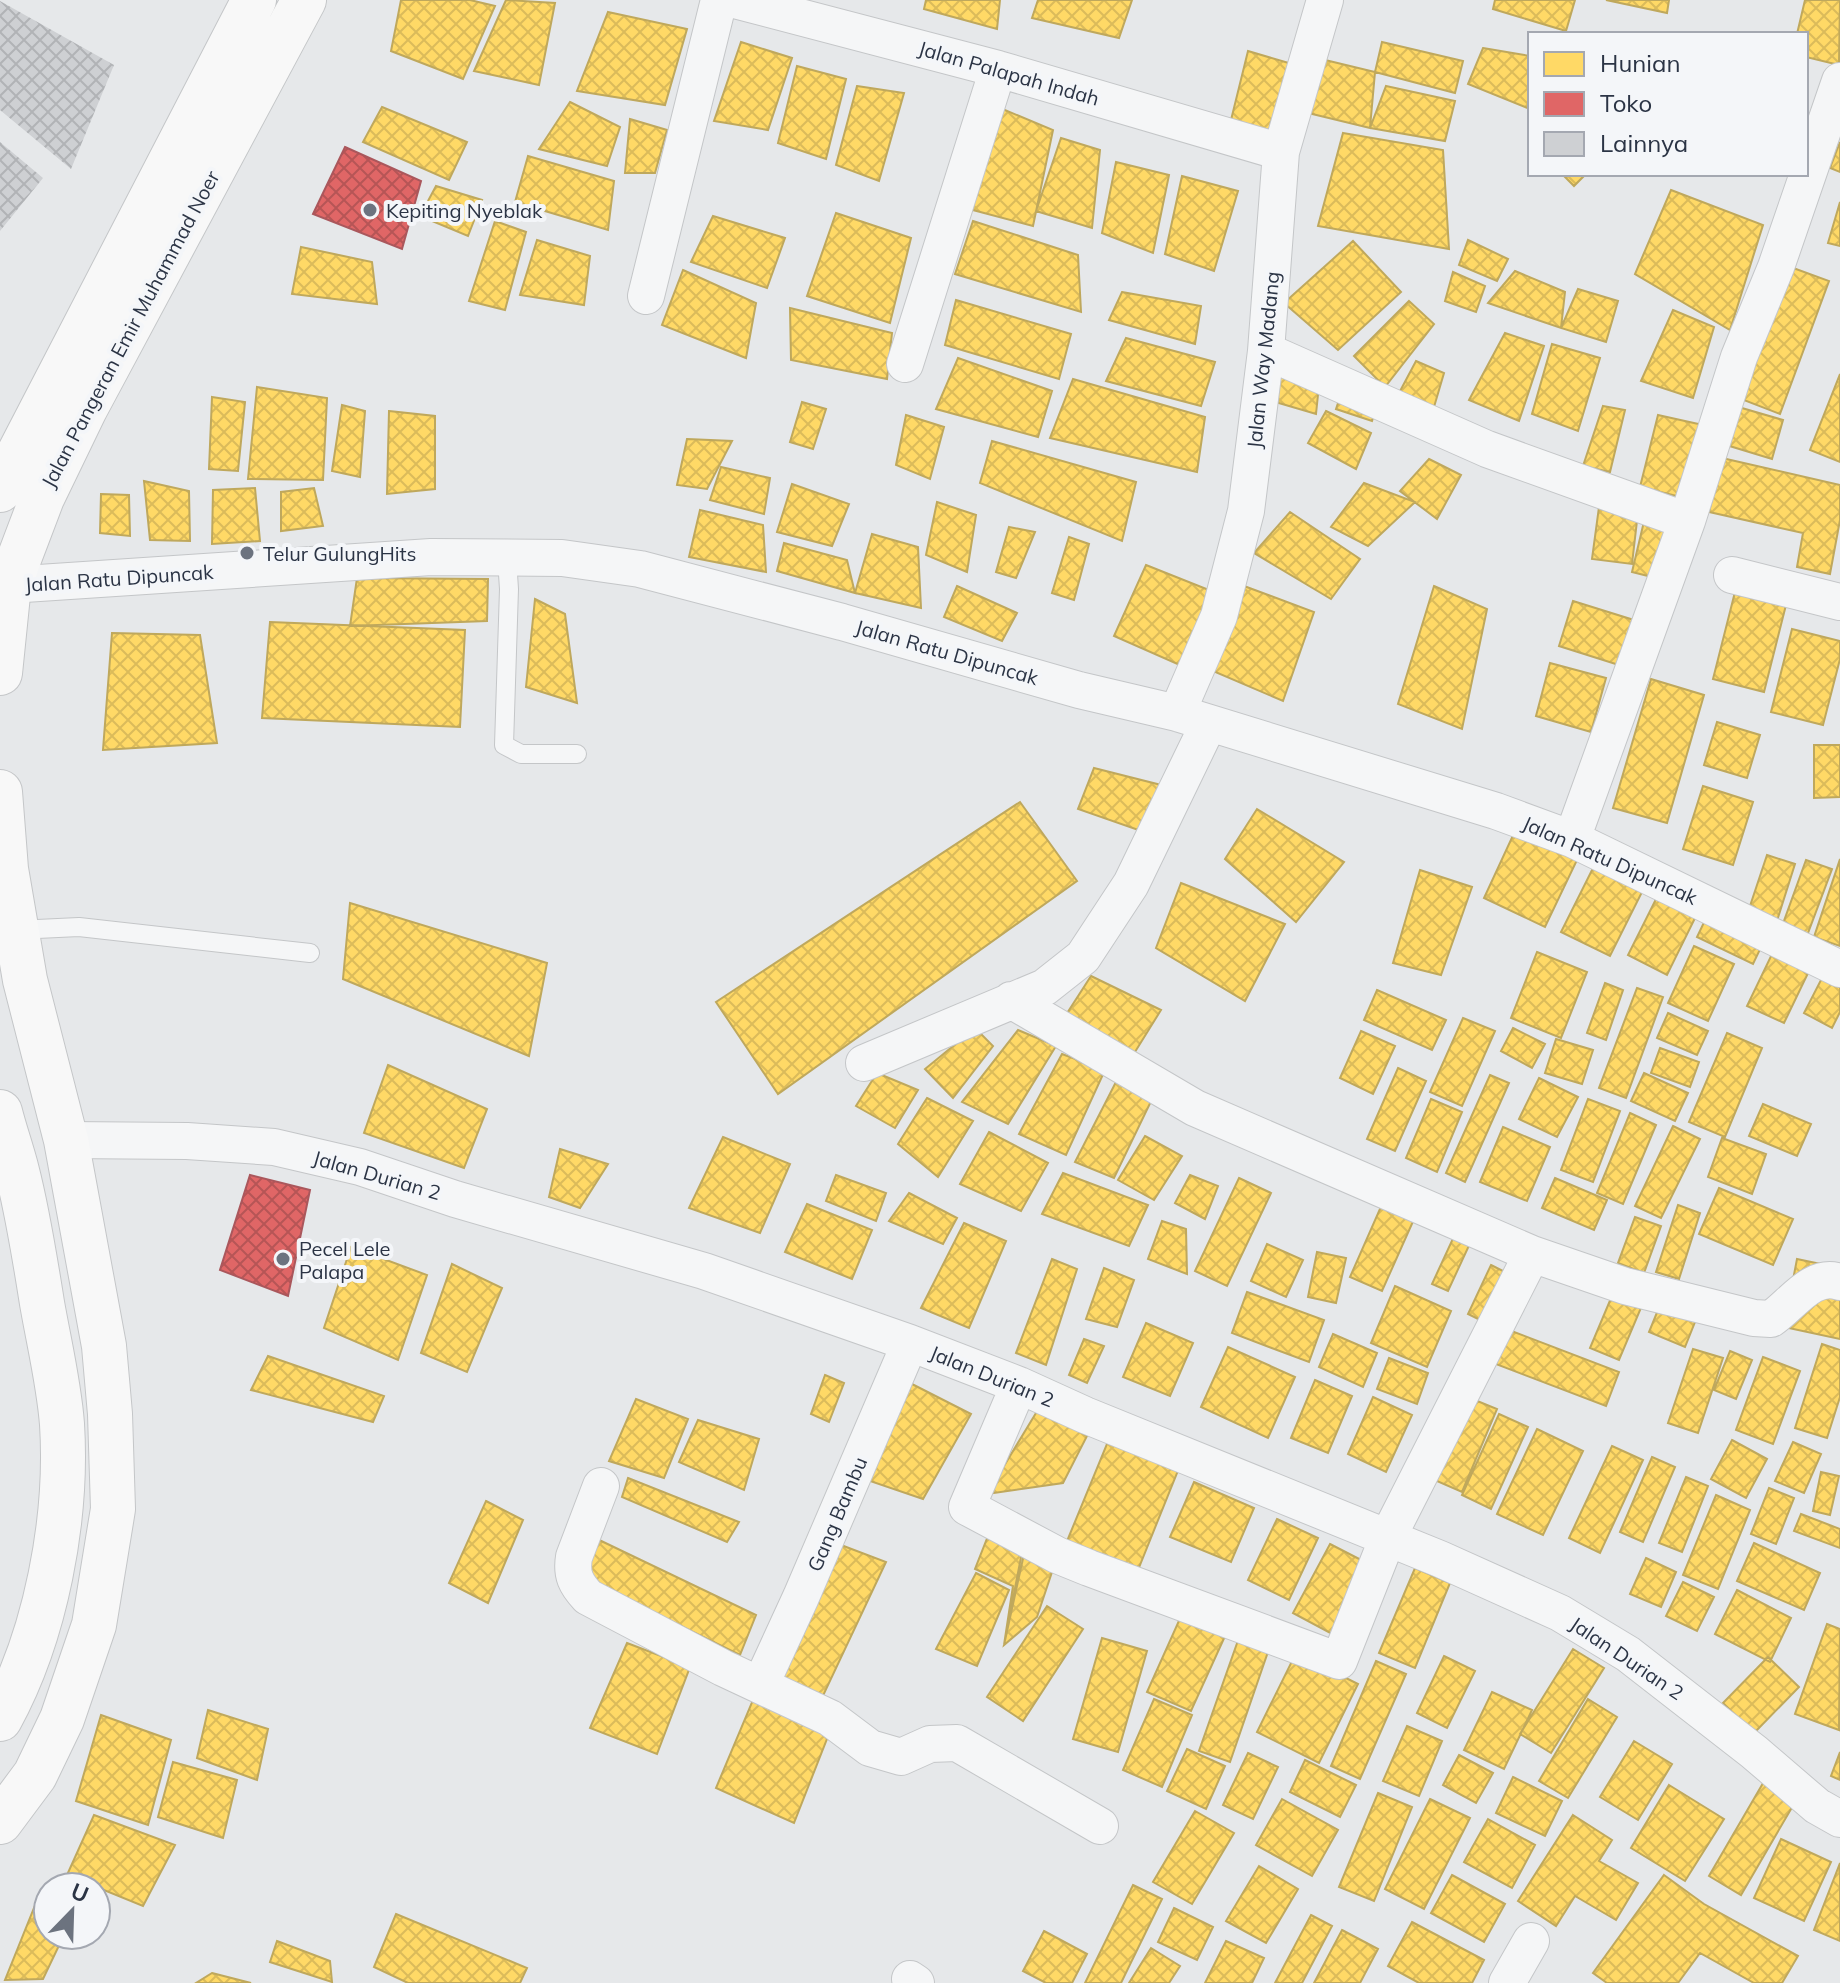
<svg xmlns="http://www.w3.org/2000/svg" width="1840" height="1983" font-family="Mulish,sans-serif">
<defs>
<pattern id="homes-cross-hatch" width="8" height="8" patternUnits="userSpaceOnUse" patternTransform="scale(2)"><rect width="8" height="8" fill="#ffd966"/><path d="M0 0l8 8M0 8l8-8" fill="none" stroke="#dbbb5a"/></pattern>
<pattern id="shops-cross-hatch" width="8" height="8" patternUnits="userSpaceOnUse" patternTransform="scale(2)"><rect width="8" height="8" fill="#e06666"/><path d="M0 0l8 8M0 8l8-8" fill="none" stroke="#b65556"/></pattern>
<pattern id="building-cross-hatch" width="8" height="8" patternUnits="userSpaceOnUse" patternTransform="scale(2)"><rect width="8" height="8" fill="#ced0d3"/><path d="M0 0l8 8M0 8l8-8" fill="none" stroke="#b1b3b6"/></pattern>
</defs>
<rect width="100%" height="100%" fill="#e6e8ea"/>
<!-- homes -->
<path fill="url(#homes-cross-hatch)" stroke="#bfa85c" stroke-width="2" d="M401,0H470L495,6L463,79L391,51Z
M506,0L555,3L539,85L474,71Z
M926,0H1000L997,29L924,9Z
M1038,0H1132L1119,38L1032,18Z
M1495,0H1575L1566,31L1493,9Z
M1606,0H1669L1667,13Z
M1805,0H1840L1839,65L1806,57V34H1797Z
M608,12L687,29L665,105L577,91Z
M741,42L792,58L768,130L714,121Z
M1382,42L1463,61L1455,93L1375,72Z
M1483,48L1530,56V109L1468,84Z
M1248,51L1292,64L1274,133L1231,120Z
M1321,59L1375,72L1370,128L1304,112Z
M797,66L846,79L826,159L778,143Z
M857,86L904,93L879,181L836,165Z
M1386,86L1455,101L1445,141L1370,128Z
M570,102L620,127L607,166L539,149Z
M382,107L467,142L449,180L363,142Z
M1000,108L1053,130L1033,226L969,209Z
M630,119L667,130L655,173H625Z
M1343,133L1443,150L1449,249L1318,226Z
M1061,138L1100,150L1092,228L1036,211Z
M1840,142V172L1830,168Z
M528,156L614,181L608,230L515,202Z
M1116,162L1169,175L1153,253L1102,233Z
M1562,174H1586L1574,186Z
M1182,176L1238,191L1214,271L1165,254Z
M436,186L482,200L468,236L420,216Z
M1671,190L1763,225L1730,330L1635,274Z
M1840,202V246L1828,243Z
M836,213L911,238L890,323L807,296Z
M713,216L785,238L767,288L691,262Z
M495,221L526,232L505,310L469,301Z
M973,221L1078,255L1081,312L955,274Z
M537,240L590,256L584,305L520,295Z
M1468,240L1508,259L1497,281L1459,265Z
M1353,241L1401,292L1338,350L1284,303Z
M301,247L372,262L377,304L292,294Z
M1785,265L1829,281L1780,414L1736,397Z
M683,270L756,303L746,358L662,325Z
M1515,271L1565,292L1561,328L1488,303Z
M1453,272L1485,286L1476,312L1445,301Z
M1578,289L1618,301L1606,342L1561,328Z
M1122,292L1201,306L1195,344L1109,320Z
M956,300L1071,334L1059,379L945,345Z
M1409,301L1434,324L1385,387L1354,356Z
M790,308L892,333L887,379L791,360Z
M1673,310L1714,327L1693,398L1641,381Z
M1505,333L1544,346L1519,421L1469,400Z
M1126,338L1215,362L1201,406L1106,381Z
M1552,344L1600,358L1578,431L1532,414Z
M958,358L1052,391L1038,437L936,409Z
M1416,361L1444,373L1434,407L1399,393Z
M1278,371L1319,385L1316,414L1272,401Z
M1840,374V462L1810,450Z
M1073,379L1205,417L1197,472L1050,438Z
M257,387L327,398L323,480L248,479Z
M1341,394L1376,409L1372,421L1336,409Z
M212,397L245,402L238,471L209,469Z
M802,402L826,409L813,449L790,442Z
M342,405L365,411L360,477L332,471Z
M1603,406L1625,410L1610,472L1583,466Z
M1735,406L1783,420L1772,459L1723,444Z
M389,411L435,416V489L387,494Z
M1326,411L1371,433L1356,469L1308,443Z
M906,415L944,427L930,479L896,465Z
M1658,415L1703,425L1685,498L1640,487Z
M687,439L732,441L707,489L677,485Z
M992,441L1136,482L1122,541L980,483Z
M1722,458L1840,485V520L1830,574L1797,567L1803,533L1709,512Z
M1429,459L1461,475L1437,519L1400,491Z
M721,467L770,478L764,514L710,500Z
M144,481L189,491L190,541L150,540Z
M1364,483L1415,502L1368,546L1331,527Z
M792,484L849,504L832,546L777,532Z
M255,488L260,541L212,544L213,490Z
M314,488L323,526L281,531V492Z
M101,494L129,495L130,536L100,533Z
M937,502L976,515L967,572L926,555Z
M1599,507L1638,512L1632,564L1592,559Z
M700,510L763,525L766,572L689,557Z
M1290,512L1360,559L1331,599L1254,553Z
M1646,513L1674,520L1660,579L1632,572Z
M1009,527L1035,532L1016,578L996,572Z
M872,534L918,547L921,608L855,593Z
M1069,537L1089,544L1074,600L1052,593Z
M784,543L847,560L855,593L777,571Z
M1146,565L1224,596L1182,666L1114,636Z
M357,578L488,579L487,621L350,626Z
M957,586L1017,613L1002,641L944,617Z
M1244,586L1314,612L1283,701L1206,668Z
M1434,586L1487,609L1462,729L1398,704Z
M1736,588L1787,601L1764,692L1713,679Z
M535,599L565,614L577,703L526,687Z
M1573,601L1637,621L1622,666L1559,646Z
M270,622L465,630L460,727L262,718Z
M1792,629L1840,641V659L1823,725L1771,712Z
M112,633L200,635L217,743L103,750Z
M1550,663L1606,678L1591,732L1536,716Z
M1651,679L1704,695L1667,823L1613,808Z
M1717,722L1760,735L1747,778L1704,765Z
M1814,745H1840V797L1814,798Z
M1094,768L1169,787L1147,833L1078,809Z
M1703,786L1753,802L1733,865L1683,849Z
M1020,802L1077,881L778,1094L716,1002Z
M1257,809L1344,862L1296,922L1225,859Z
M1515,831L1577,860L1545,927L1484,898Z
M1767,855L1795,864L1776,924L1747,915Z
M1840,859V946L1814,937Z
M1806,860L1832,869L1805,941L1780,932Z
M1595,864L1644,888L1610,956L1561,932Z
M1420,870L1472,887L1441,975L1393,963Z
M1181,883L1285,924L1245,1001L1156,948Z
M1659,893L1698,912L1667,975L1628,955Z
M350,903L547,963L529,1056L343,979Z
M1708,914L1764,941L1753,964L1697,937Z
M1694,946L1734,964L1708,1021L1668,1003Z
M1537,952L1587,972L1561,1038L1511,1018Z
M1773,952L1810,969L1784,1023L1747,1006Z
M1091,976L1161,1010L1130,1060L1062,1021Z
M1822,978L1840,987V1012L1832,1028L1804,1013Z
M1605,983L1623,990L1606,1040L1587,1033Z
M1637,988L1663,997L1626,1098L1599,1088Z
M1377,990L1446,1020L1432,1050L1364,1020Z
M1668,1013L1708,1031L1697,1055L1657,1038Z
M1463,1018L1495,1031L1462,1106L1430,1092Z
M975,1028L993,1046L953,1098L925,1069Z
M1513,1028L1545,1044L1532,1068L1501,1051Z
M1018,1030L1056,1046L1008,1124L962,1102Z
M1361,1031L1395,1046L1373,1094L1340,1078Z
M1727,1033L1762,1048L1725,1137L1689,1122Z
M1556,1039L1593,1050L1582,1084L1545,1073Z
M1660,1048L1699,1062L1690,1087L1651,1073Z
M1062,1054L1105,1070L1066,1155L1019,1134Z
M388,1065L487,1109L464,1168L364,1133Z
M1398,1068L1426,1081L1395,1151L1367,1139Z
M877,1073L918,1090L895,1128L856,1106Z
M1644,1073L1688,1093L1675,1121L1631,1101Z
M1490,1075L1509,1083L1465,1182L1446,1173Z
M1118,1078L1155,1093L1114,1178L1075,1162Z
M1539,1078L1578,1097L1557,1137L1519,1119Z
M927,1098L973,1121L938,1177L898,1144Z
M1431,1099L1462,1112L1437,1172L1406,1158Z
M1588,1099L1620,1111L1593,1182L1561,1170Z
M1763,1104L1811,1124L1797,1156L1749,1136Z
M1630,1113L1656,1125L1623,1204L1597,1193Z
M1673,1126L1700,1139L1661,1218L1635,1206Z
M1503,1127L1550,1147L1527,1201L1480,1182Z
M989,1132L1048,1163L1021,1211L960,1184Z
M1145,1136L1182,1156L1154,1200L1118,1180Z
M723,1137L790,1164L760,1233L689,1208Z
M1722,1138L1766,1154L1752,1194L1708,1177Z
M560,1149L608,1164L580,1208L549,1197Z
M1063,1173L1148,1205L1129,1246L1042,1214Z
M836,1175L886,1193L876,1221L826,1201Z
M1190,1175L1218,1186L1205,1219L1175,1203Z
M1239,1178L1271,1193L1227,1286L1195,1271Z
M1555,1178L1607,1200L1594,1230L1542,1208Z
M1719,1188L1793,1219L1773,1265L1699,1234Z
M909,1193L957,1218L943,1244L889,1221Z
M1383,1202L1415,1217L1382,1291L1350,1277Z
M807,1204L872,1230L852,1279L785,1252Z
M1678,1205L1700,1213L1679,1279L1656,1272Z
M1635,1217L1661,1226L1644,1273L1618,1263Z
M1162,1221L1186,1229L1187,1274L1148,1259Z
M964,1223L1006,1241L969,1328L921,1308Z
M1456,1232L1472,1239L1448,1291L1432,1284Z
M1267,1244L1303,1260L1286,1297L1251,1281Z
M351,1247L427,1275L398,1360L324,1328Z
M1317,1252L1346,1258L1336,1303L1308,1297Z
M1052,1259L1077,1269L1046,1365L1016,1353Z
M1797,1259L1840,1268V1339L1784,1327Z
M452,1264L502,1288L467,1372L421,1353Z
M1491,1265L1509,1274L1486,1323L1468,1314Z
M1104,1268L1134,1280L1117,1327L1086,1319Z
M1622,1272L1651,1284L1619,1360L1590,1348Z
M1669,1283L1705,1297L1685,1347L1649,1332Z
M1395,1286L1451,1311L1427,1367L1371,1343Z
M1247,1292L1324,1320L1309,1362L1232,1333Z
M1146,1323L1193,1343L1170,1396L1123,1377Z
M1501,1327L1619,1372L1606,1406L1488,1361Z
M1333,1334L1377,1353L1363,1387L1319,1367Z
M1084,1339L1104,1346L1087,1383L1069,1375Z
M1822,1344L1840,1350V1397L1827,1438L1795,1428Z
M1228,1347L1295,1377L1268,1438L1201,1407Z
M1693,1349L1723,1358L1698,1433L1668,1423Z
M1730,1351L1752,1360L1736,1399L1714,1390Z
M268,1356L384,1396L373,1422L251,1390Z
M1763,1357L1800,1371L1773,1444L1736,1430Z
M1389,1358L1428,1373L1417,1404L1377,1389Z
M825,1375L844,1383L829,1422L811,1414Z
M1315,1380L1352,1396L1328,1453L1291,1438Z
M908,1382L971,1414L923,1499L867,1480Z
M1465,1396L1497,1409L1462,1492L1430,1478Z
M1373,1397L1412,1415L1386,1472L1348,1454Z
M636,1399L688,1419L664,1478L609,1461Z
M1039,1408L1087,1436L1063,1483L987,1494Z
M1499,1414L1528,1427L1491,1509L1462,1495Z
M698,1420L759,1439L744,1490L679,1462Z
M1537,1429L1583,1451L1543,1535L1497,1514Z
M1109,1439L1179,1468L1136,1575L1065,1546Z
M1732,1440L1767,1459L1746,1498L1711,1479Z
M1793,1442L1821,1454L1804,1493L1775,1481Z
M1612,1446L1643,1460L1600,1553L1569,1538Z
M1652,1457L1675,1467L1643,1542L1620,1532Z
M1821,1472L1839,1476L1830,1515L1813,1511Z
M1686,1477L1708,1486L1682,1552L1659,1543Z
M628,1478L739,1522L727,1542L622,1497Z
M1194,1482L1254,1508L1231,1562L1170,1537Z
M1769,1488L1794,1498L1776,1544L1751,1534Z
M1716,1495L1750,1510L1718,1589L1683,1575Z
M486,1501L523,1520L488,1603L449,1583Z
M1801,1514L1840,1529V1548L1794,1531Z
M1277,1519L1318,1538L1289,1600L1248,1580Z
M988,1536L1023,1547L1004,1645L1013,1586L975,1569Z
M595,1538L756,1615L740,1655L575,1574Z
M1754,1543L1820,1573L1804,1610L1737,1581Z
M1330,1544L1369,1564L1332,1634L1293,1613Z
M841,1545L886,1562L821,1700L773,1676Z
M1024,1554L1053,1569L1037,1617L1004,1645Z
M1646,1558L1676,1572L1661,1607L1630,1594Z
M1415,1568L1450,1583L1415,1668L1379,1653Z
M976,1573L1009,1590L977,1666L936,1649Z
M1683,1582L1714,1597L1697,1631L1666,1616Z
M1737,1590L1791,1618L1770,1662L1715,1634Z
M1047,1606L1083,1629L1023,1721L987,1697Z
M1182,1614L1226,1634L1191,1711L1147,1692Z
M1827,1624L1840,1629L1839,1730L1795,1714Z
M1241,1632L1271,1643L1230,1762L1199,1751Z
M1102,1638L1147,1651L1118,1752L1073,1739Z
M627,1643L690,1667L657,1754L590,1728Z
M1573,1649L1604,1668L1551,1753L1520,1734Z
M1296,1653L1358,1684L1319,1763L1257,1732Z
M1444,1656L1475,1671L1447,1728L1417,1713Z
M1768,1657L1799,1687L1754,1733L1723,1703Z
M1376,1661L1406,1674L1360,1779L1331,1766Z
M758,1688L834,1721L794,1823L716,1788Z
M1492,1692L1532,1710L1504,1769L1464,1750Z
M1154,1699L1192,1715L1162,1787L1123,1770Z
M1588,1699L1617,1717L1568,1798L1539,1781Z
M208,1710L268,1729L257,1780L197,1758Z
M101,1715L171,1740L148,1825L76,1801Z
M1407,1726L1442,1741L1419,1796L1383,1781Z
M1634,1741L1672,1764L1638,1820L1600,1797Z
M1187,1749L1225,1766L1206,1809L1167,1791Z
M1840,1752V1780L1831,1776Z
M1248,1753L1278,1767L1253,1819L1223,1805Z
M1459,1755L1493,1773L1476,1803L1443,1785Z
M1305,1760L1356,1785L1340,1817L1290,1792Z
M173,1762L237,1780L223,1838L158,1817Z
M1513,1777L1562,1801L1545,1836L1496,1813Z
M1766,1778L1798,1797L1741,1895L1709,1876Z
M1669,1785L1724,1819L1685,1881L1631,1848Z
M1378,1793L1412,1807L1374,1901L1339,1887Z
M1282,1799L1338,1830L1312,1876L1256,1845Z
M1430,1799L1470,1818L1424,1909L1385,1889Z
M1195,1811L1234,1833L1192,1904L1153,1882Z
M94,1815L175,1845L143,1906L67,1875Z
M1573,1815L1612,1840L1599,1861L1638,1883L1616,1920L1575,1896L1556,1926L1518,1901Z
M1488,1819L1535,1845L1512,1888L1464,1862Z
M1781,1839L1831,1862L1804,1921L1754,1898Z
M1840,1863V1941L1814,1930Z
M1259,1866L1298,1889L1266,1943L1226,1921Z
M1452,1875L1505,1904L1484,1942L1431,1913Z
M1664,1875L1704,1904L1798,1956L1782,1983H1754L1700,1953L1678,1983H1607L1593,1973Z
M1133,1885L1162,1899L1121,1983H1085Z
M40,1893L48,1896V1935H64L43,1979L5,1980Z
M1174,1908L1213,1927L1197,1960L1158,1942Z
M396,1914L527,1968L520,1983H408L374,1967Z
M1311,1915L1332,1926L1302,1983H1275Z
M1412,1922L1484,1960L1472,1983H1419L1388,1966Z
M1342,1930L1378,1949L1360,1983H1314Z
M1044,1931L1087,1954L1072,1983H1046L1023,1971Z
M277,1941L330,1961L332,1982L270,1962Z
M1226,1941L1264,1958L1252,1983H1205Z
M1151,1948L1180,1966L1169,1983H1129Z
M212,1973L251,1983H196Z"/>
<!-- shops -->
<path fill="url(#shops-cross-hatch)" stroke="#aa575c" stroke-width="2" d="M345,147L421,181L402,249L313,214Z
M250,1175L310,1190L288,1296L220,1270Z"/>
<!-- building -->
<path fill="url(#building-cross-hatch)" d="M0,1L114,65L71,169L0,110Z
M0,142L43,178L0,231Z"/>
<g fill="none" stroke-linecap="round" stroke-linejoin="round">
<defs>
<path id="service" d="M507,559L509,589L504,745L521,754H577
M16,930L79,927L310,953"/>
<path id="minor" d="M735,0L998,69L1281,152
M646,296L719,0
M1266,351L1487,449L1687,521
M905,364L998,69
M1732,575L1840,602
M9,585L431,557L562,558L640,569L842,622L1079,690L1177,713L1496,811L1572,839L1840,969
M1177,713L1219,616L1246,511L1266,351L1281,152L1325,0
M1572,839L1687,521L1739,357L1776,267L1840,81
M1011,1000L1195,1108L1532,1254L1388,1537L1339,1661L1089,1568L1057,1555L967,1507L1019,1385
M864,1063L1045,987L1083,957L1131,884L1209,723
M66,1140L187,1141L274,1147L360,1167L455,1199L704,1271L910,1343L1019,1385L1085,1415L1440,1559L1560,1613L1628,1654L1754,1752L1817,1806L1840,1819
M1532,1254L1625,1286L1754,1318L1771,1319C1792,1305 1812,1272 1840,1282
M601,1486L574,1557C571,1575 576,1584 588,1597L723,1668L830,1718L870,1748L901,1757L930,1744L957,1743L1100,1826
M761,1684L801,1597L910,1343
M910,1979L916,1983
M1507,1983L1531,1941"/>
<path id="secondary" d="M0,490L254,0
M0,673L9,585L42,498L85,409L304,0
M0,792L6,869L25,980L66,1140L104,1346L110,1414L113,1509L94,1625L62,1719L35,1775L0,1822
M0,1112C5,1132 12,1151 17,1171C28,1214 35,1259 42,1303C49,1343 59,1384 62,1424C68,1519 46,1635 0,1719"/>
</defs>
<!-- service casing -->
<use href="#service" stroke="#c4c6c8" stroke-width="20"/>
<!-- minor casing -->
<use href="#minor" stroke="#c4c6c8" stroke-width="38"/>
<!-- secondary casing -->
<use href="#secondary" stroke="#c4c6c8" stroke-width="46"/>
<!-- service -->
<use href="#service" stroke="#f5f6f7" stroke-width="18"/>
<!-- minor -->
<use href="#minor" stroke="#f5f6f7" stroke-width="36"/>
<!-- secondary -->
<use href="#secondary" stroke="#f8f8f8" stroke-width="44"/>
</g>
<!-- markers -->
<g fill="#6c737f" stroke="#f4f6f9" stroke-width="3">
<circle cx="370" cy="210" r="8"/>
<circle cx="247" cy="553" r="8"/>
<circle cx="283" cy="1259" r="8"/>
</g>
<g text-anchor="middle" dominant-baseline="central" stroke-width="8" stroke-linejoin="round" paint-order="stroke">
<!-- street labels -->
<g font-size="20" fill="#2b3445" stroke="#f4f6f9">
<text transform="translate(1009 73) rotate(16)">Jalan Palapah Indah</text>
<text transform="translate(130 329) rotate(-62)">Jalan Pangeran Emir Muhammad Noer</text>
<text transform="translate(1263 360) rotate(-84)">Jalan Way Madang</text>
<text transform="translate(119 578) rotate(-4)">Jalan Ratu Dipuncak</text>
<text transform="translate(947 652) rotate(16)">Jalan Ratu Dipuncak</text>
<text transform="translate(1610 860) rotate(24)">Jalan Ratu Dipuncak</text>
<text transform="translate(377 1175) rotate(16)">Jalan Durian 2</text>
<text transform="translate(992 1376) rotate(22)">Jalan Durian 2</text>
<text transform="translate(837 1514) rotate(-67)">Gang Bambu</text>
<text transform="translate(1627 1658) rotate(34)">Jalan Durian 2</text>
</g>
<!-- poi labels -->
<g font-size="20" fill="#2b3445" stroke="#f4f6f9" text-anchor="start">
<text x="386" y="210">Kepiting Nyeblak</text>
<text x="263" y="553">Telur GulungHits</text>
<text x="299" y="1248">Pecel Lele<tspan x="299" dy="23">Palapa</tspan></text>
</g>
</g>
<!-- legend -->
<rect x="1528" y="32" width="280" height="144" fill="#f4f6f9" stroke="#a4a8b1" stroke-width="2"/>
<rect x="1544" y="52" width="40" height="24" fill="#ffd966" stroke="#a4a8b1" stroke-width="2"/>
<text x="1600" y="72" font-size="24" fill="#2b3445">Hunian</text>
<rect x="1544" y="92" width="40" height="24" fill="#e06666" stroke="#a4a8b1" stroke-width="2"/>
<text x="1600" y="112" font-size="24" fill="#2b3445">Toko</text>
<rect x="1544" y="132" width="40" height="24" fill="#ced0d3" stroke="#a4a8b1" stroke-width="2"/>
<text x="1600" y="152" font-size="24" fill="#2b3445">Lainnya</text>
<!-- north arrow -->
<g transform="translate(72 1911) rotate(23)"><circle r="38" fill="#f4f6f9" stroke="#a4a8b1" stroke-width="2"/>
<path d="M0-6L14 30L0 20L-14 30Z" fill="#6c737f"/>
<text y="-12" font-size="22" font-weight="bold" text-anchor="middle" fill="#2b3445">U</text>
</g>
</svg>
